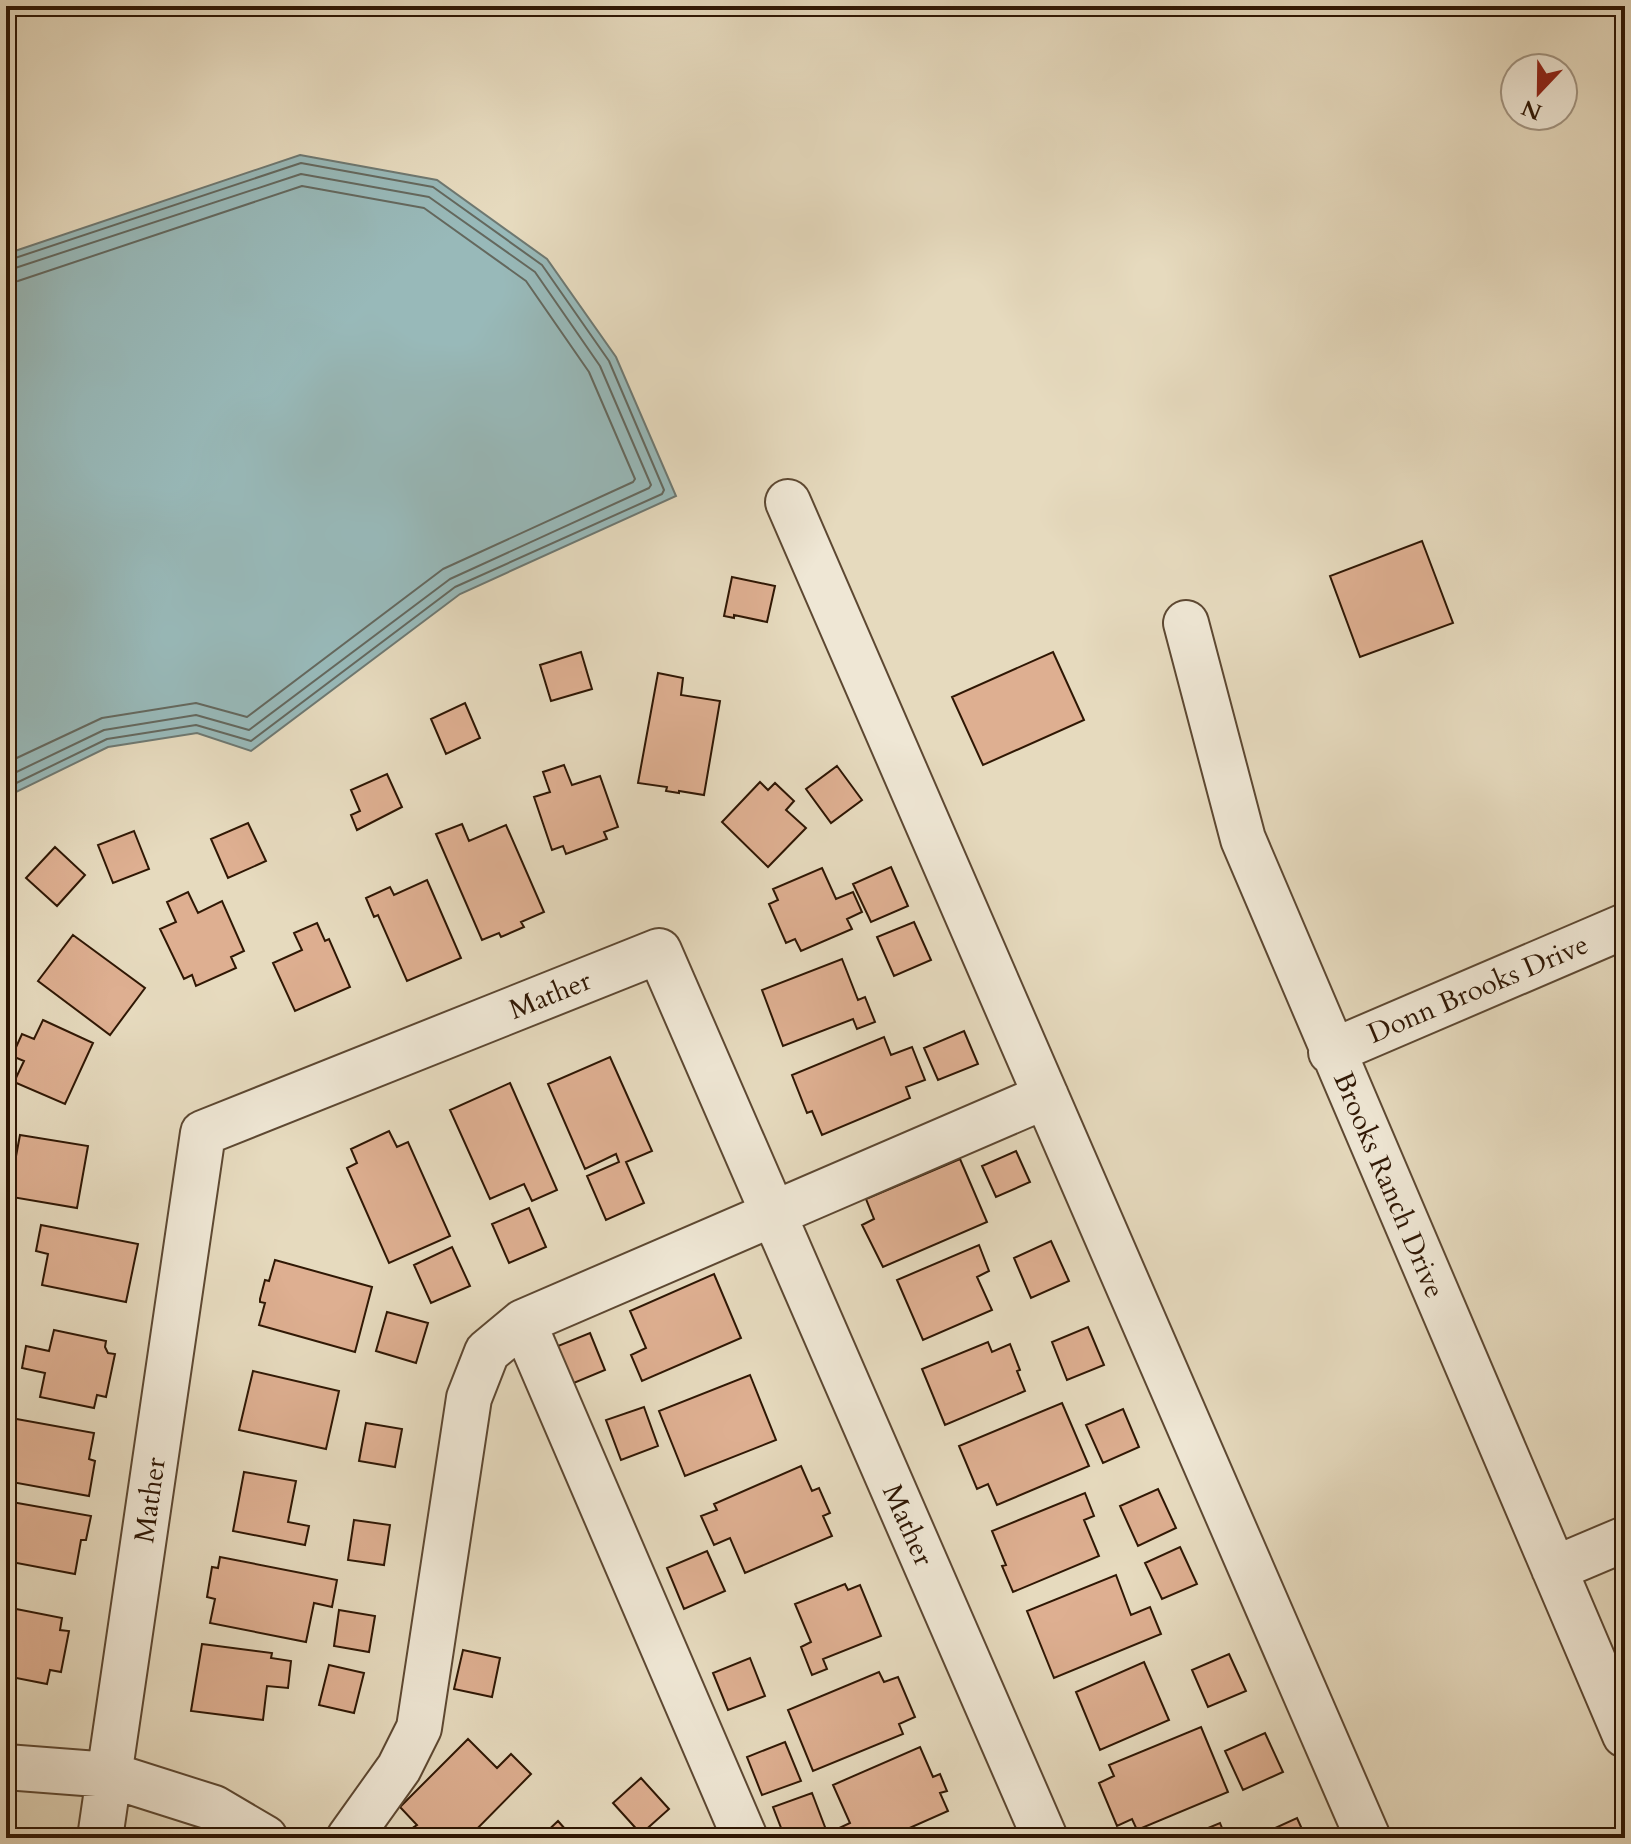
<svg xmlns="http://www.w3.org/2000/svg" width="1631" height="1844" font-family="Cardo,serif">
<rect width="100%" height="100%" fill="#e6dabe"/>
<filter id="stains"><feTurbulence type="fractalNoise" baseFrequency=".0025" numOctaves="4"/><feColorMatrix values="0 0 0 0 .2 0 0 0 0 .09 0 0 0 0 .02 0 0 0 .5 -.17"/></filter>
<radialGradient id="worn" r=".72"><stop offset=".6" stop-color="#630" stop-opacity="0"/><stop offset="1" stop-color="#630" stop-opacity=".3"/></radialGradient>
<!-- water -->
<path fill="#98b9b9" stroke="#6e7871" stroke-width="2" d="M300,155L437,180L547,259L616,357L676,496L460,594L251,751L197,733L108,747L6,797V254Z"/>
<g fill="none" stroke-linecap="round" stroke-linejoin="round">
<!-- shore -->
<path stroke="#64685e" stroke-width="2" d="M6,261L301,163L433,187L542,265L609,361L664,490L662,494L455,587L251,741L196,725L107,739L6,788
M6,271L301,174L429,197L535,272L600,366L651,485L649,488L450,579L249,730L196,715L104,730L6,777
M6,283L18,281L302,186L424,208L526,281L589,372L635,479L633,482L443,569L247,717L196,703L102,718L6,763"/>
</g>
<!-- building -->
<path fill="#deaf91" stroke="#2f1704" stroke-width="2" d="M1422,541L1453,623L1360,657L1330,576Z
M732,577L775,586L767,622L734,615V618L724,616Z
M581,652L592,689L551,701L540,665Z
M1053,652L1084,720L983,765L952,697Z
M658,673L683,678L681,695L720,701L704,795L679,791V793L666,791L667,787L638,783Z
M465,703L480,738L446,754L431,719Z
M564,765L572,785L600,776L618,827L604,832L607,839L566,854L563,846L552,850L534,797L550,792L543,772Z
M837,766L862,800L831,823L806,789Z
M387,774L402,807L357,830L351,815L360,811L351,790Z
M760,782L768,790L775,783L794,801L786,810L806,828L768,867L722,822Z
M248,823L266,861L228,878L211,839Z
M462,824L469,841L506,825L544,912L521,922L524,927L501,937L499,933L482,940L436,834Z
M134,831L149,869L113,883L98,845Z
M55,847L85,875L57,906L26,878Z
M891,867L908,906L871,922L853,884Z
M822,868L836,899L853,892L862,912L847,919L852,929L801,951L795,939L786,943L769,904L778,900L773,889Z
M427,880L461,958L407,981L378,915L374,917L366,898L390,887L394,895Z
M188,892L198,913L222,901L244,951L231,957L236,968L196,986L192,975L184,979L160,929L176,922L167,902Z
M914,922L931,960L894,976L877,937Z
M317,923L325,941L329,939L350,987L295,1011L273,963L302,950L294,933Z
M73,935L145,988L110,1035L38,981Z
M842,959L858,1000L865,997L875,1022L857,1029L853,1019L783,1046L762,990Z
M43,1020L93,1043L65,1104L14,1082L24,1061L12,1056L22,1034L34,1039Z
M964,1031L978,1064L938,1080L924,1048Z
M884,1037L891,1055L912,1047L925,1080L906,1087L910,1098L822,1135L812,1111L807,1113L792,1075Z
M610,1057L652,1151L626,1162L644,1203L606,1220L587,1176L619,1162L616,1154L585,1169L548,1084Z
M510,1083L557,1190L532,1201L524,1184L490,1199L450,1110Z
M389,1131L397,1147L408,1142L450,1236L389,1263L347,1168L357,1163L351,1149Z
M20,1135L88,1146L77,1208L6,1196V1171L13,1172Z
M1016,1151L1030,1182L996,1197L982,1166Z
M960,1159L987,1222L883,1267L862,1225L874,1219L866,1199Z
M529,1208L546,1247L509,1263L492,1224Z
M41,1225L138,1244L126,1302L42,1285L48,1254L36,1251Z
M1051,1241L1069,1281L1031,1298L1014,1258Z
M979,1245L989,1271L977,1277L992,1310L923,1340L897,1280Z
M452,1247L470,1286L431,1303L414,1265Z
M275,1260L372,1287L355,1352L259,1325L265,1303L260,1302V1299L265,1280L269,1281Z
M714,1274L741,1338L642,1381L631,1355L646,1348L630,1311Z
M387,1312L428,1323L416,1363L376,1351Z
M1088,1327L1104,1365L1067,1380L1052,1342Z
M54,1330L106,1341L105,1347L108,1353L115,1354L106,1397L97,1395L94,1408L40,1397L45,1373L22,1368L26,1346L49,1351Z
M590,1333L605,1370L569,1385L553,1348Z
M988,1342L992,1352L1010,1344L1020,1370L1017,1371L1025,1391L945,1425L922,1369Z
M253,1371L339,1391L326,1449L239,1430Z
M750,1375L776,1440L685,1476L659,1411Z
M1062,1403L1089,1466L997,1505L988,1484L977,1489L959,1446Z
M644,1407L658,1446L621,1460L606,1420Z
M1123,1409L1139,1447L1103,1463L1086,1425Z
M11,1418L94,1433L89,1459L95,1461L89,1496L6,1481V1447Z
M366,1423L402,1429L395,1467L359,1461Z
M801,1466L812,1491L819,1488L830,1513L823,1516L832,1536L745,1573L730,1538L714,1545L701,1516L717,1510L714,1504Z
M244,1472L296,1481L288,1522L309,1526L305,1545L233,1531Z
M1158,1489L1176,1528L1138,1546L1120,1506Z
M1085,1493L1094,1516L1084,1520L1099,1556L1013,1592L1002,1566L1006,1565L992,1531Z
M6,1501L91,1516L86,1540H81L75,1574L6,1561Z
M354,1520L390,1525L384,1565L348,1560Z
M1180,1547L1197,1584L1162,1599L1145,1563Z
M707,1551L725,1591L684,1609L667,1568Z
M220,1557L337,1580L332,1607L314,1603L306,1642L210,1623L215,1599L207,1597L212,1567L218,1568Z
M1116,1575L1131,1615L1150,1607L1161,1634L1054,1678L1027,1611Z
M845,1584L848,1590L860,1585L881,1636L823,1659L827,1669L812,1675L801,1647L811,1642L795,1604Z
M6,1607L62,1618L60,1630L69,1631L61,1672L50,1670L47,1684L6,1676Z
M339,1610L375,1616L369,1652L334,1646Z
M202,1644L272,1653L271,1658L291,1661L288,1688L267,1686L263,1720L191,1711Z
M463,1650L500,1658L492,1697L454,1689Z
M1229,1654L1246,1691L1208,1707L1192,1670Z
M750,1658L765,1696L728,1710L713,1673Z
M1144,1662L1169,1720L1100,1750L1076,1692Z
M329,1665L364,1673L354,1713L319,1705Z
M879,1672L884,1682L898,1677L915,1717L899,1724L903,1734L813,1771L788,1710Z
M1201,1727L1228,1792L1137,1830L1132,1819L1117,1826L1099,1783L1114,1776L1109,1765Z
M1265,1733L1283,1772L1243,1790L1225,1751Z
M468,1739L497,1768L511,1754L531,1774L468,1838H425L414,1827L417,1825L400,1807Z
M785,1742L801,1781L762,1795L747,1757Z
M920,1747L933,1777L940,1774L947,1791L940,1793L948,1811L887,1838H839L835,1830L850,1823L833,1785Z
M641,1778L669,1809L641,1834L613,1803Z
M812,1793L828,1835L819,1838H785L773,1807Z
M1297,1818L1306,1838H1261L1260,1835Z
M558,1821L573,1838L579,1833L584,1838H540Z
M1220,1823L1226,1838H1184Z"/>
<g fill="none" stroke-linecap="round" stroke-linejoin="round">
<defs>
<path id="minor" d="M788,502L1368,1838
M1186,623L1243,839L1625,1735
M1331,1052L1625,926
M523,1322L745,1838
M1554,1569L1625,1539
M6,1767L110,1775L214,1808L265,1838
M100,1838L203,1133L659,951L1045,1838
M349,1838L399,1768L419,1728L469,1398L487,1352L523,1322L1046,1096"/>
</defs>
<!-- minor casing -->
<use href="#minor" stroke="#5d4832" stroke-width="48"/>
<!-- minor -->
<use href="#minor" stroke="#efe7d5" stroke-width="44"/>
</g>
<g text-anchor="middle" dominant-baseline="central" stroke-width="6" stroke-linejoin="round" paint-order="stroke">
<!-- street labels -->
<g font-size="28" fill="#2f1704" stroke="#efe7d5">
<text transform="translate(1478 989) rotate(-23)">Donn Brooks Drive</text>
<text transform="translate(550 995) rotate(-22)">Mather</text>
<text transform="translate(1389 1185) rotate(67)">Brooks Ranch Drive</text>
<text transform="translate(150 1500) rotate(-82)">Mather</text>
<text transform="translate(908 1525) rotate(66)">Mather</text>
</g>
</g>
<!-- margin -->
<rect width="1631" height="1844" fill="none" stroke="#e6dabe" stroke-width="32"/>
<rect x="8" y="8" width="1615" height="1828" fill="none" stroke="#2f1704" stroke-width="4"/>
<rect x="16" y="16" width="1599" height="1812" fill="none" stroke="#2f1704" stroke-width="2"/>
<!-- north arrow -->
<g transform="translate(1539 92) rotate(202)"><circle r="38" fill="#efe7d5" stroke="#a29481" stroke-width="2"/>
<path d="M0-6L14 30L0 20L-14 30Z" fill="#8f2418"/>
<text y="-12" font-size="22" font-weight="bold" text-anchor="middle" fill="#2f1704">N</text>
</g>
<rect width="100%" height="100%" filter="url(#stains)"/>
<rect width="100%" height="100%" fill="url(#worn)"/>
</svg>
